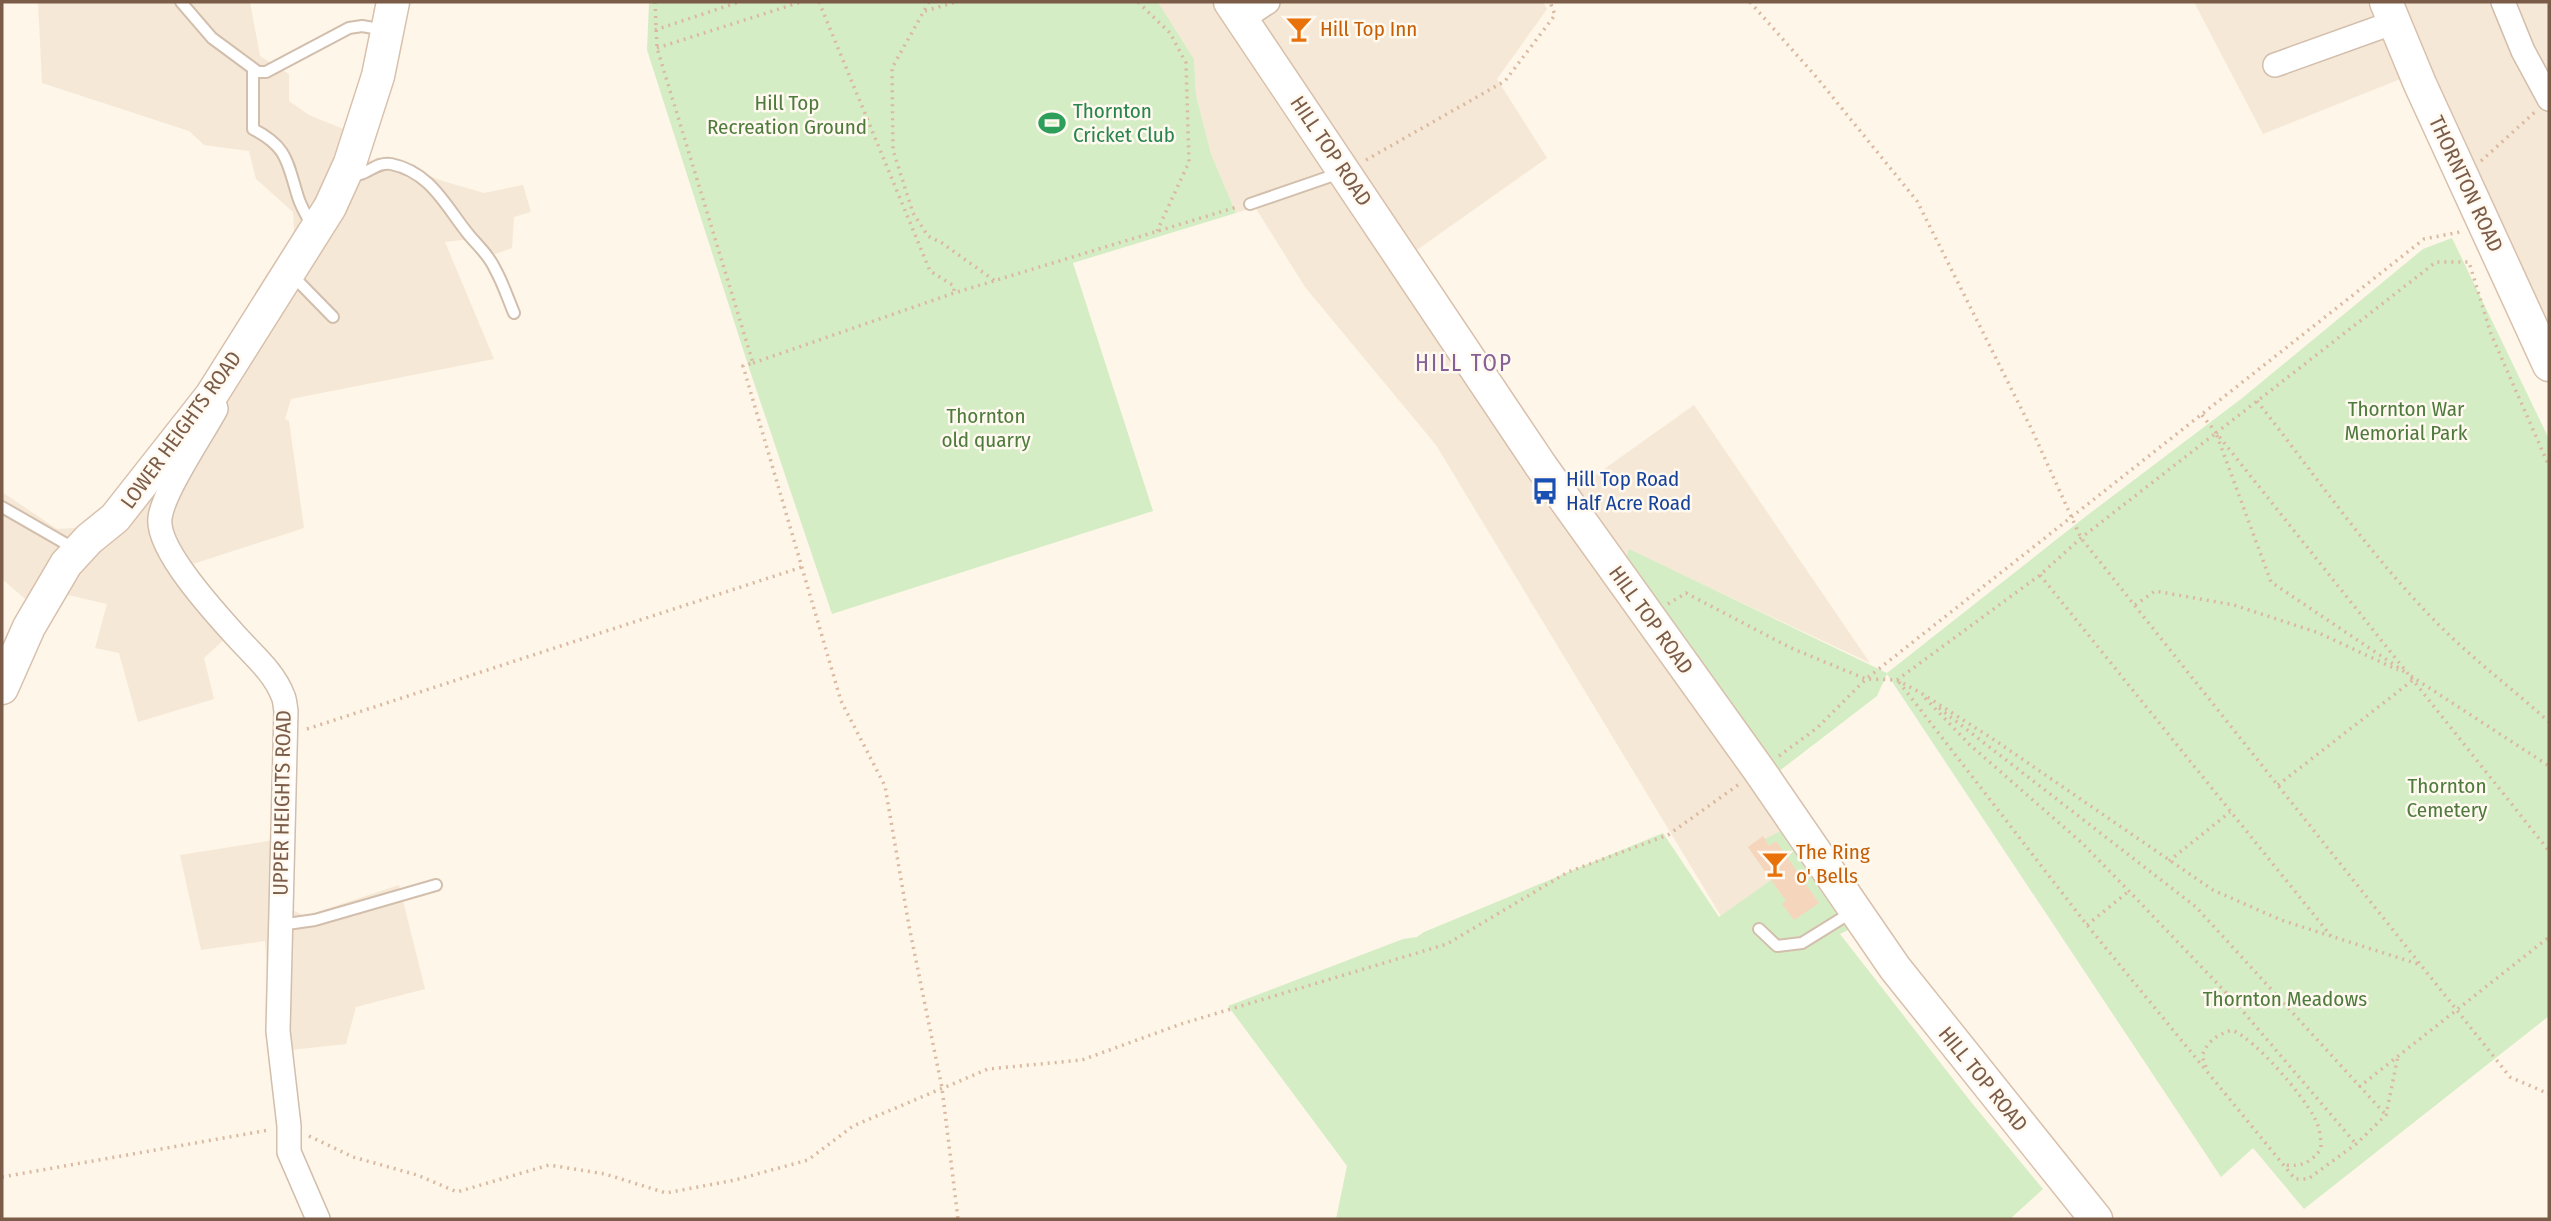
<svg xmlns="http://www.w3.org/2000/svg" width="2551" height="1221" font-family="'Fira Sans Condensed',sans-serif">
<rect width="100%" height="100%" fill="#fef6e8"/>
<!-- residential -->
<path fill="#f6e8d6" d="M38,2H250L260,56L289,74V101L309,115L368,139L358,167L378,157L443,181L484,193L523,185L531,212L514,217L512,248L495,254L480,238L445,242L494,359L291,399L285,419L289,421L304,528L193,564L240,625L204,658L214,699L138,722L119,653L95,648L107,604L59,593L44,615L2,579V492L57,529L87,527L128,491L295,246L293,212L256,179L249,151L204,145L189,131L42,83Z
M1158,2H1543L1547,9L1497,79L1547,158L1414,252L1569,494L1694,405L1870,663L1629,550L1624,564L1852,928L1753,969L1436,445L1305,287L1255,207L1236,213L1211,154L1196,95L1194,59Z
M2194,2H2549V339L2428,68L2263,134Z
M293,837L290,909L305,916L399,885L425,989L356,1007L346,1044L272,1052L265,941L201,950L180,855Z"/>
<!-- green -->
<path fill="#d5edc5" d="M649,2H1158L1194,59L1196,95L1211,154L1236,213L1073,263L1153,511L832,614L750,371L647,50Z
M2452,238L2549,439V1016L2304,1209L2253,1148L2221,1177L1887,674L1877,696L1778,772L1624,564L1629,549L1887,673L2085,517L2241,399L2423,249Z
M1785,829L1852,928L1840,934L1971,1102L2043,1189L2010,1219H1336L1347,1166L1228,1006L1403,939L1417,937L1424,932L1663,833L1719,917L1771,880L1748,847Z"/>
<!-- building -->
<path fill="#f6d5bd" d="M1763,836L1769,846L1776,841L1819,903L1794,920L1782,904L1786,901L1748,847Z"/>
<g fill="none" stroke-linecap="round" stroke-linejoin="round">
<defs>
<path id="lane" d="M181,2L212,38L258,72H266L349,28L362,26L385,30
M253,70V129C288,147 287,162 298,197C301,207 308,218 313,228
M351,175C366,177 376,161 391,164C431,172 446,207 469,235C478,246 489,255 495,269C503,283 508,299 514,313
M1250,204L1340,173
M291,274L333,317
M2,507L75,549
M280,925L315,920L436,885
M1759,929L1777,946L1802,943L1852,912"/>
<path id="street" d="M2503,2L2523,51L2549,99
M1242,19L1268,2
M2275,65L2395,22
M214,402L216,409C202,435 163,492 160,518C156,549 216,614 237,637C253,655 274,672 283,696C285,700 285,706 286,711L278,1031L289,1126V1152L318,1219"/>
<path id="secondary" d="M1230,2L1541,466L1759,770L1895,968L2096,1219
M2386,2L2420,84L2549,365
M2,688L29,627L66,564L89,539L115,518L211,396L330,207L350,163L378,76L393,2"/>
</defs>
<!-- lane casing -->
<use href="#lane" stroke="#d2beac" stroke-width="14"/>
<!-- street casing -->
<use href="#street" stroke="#d2beac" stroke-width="26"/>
<!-- secondary casing -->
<use href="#secondary" stroke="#d8c0ac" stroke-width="35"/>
<!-- path -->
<path stroke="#dbb8a0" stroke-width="3.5" stroke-dasharray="2 5" stroke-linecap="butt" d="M655,2L657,48L753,363L743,366L841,701L885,786L909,926L942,1088L958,1219
M819,2L930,271L954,286V293
M929,2L892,68L893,150L913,213L928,236L942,243L995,281
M1138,2L1170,33L1186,63L1189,162L1157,231
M1750,2L1818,79L1917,201L2032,430L2081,538L2510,1077L2549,1094
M925,11L956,2
M655,30L739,2
M657,48L801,2
M1366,160L1505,81L1555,15L1550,2
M2481,161L2535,112
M753,363L954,293L1237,207
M2257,401C2315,475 2370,555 2436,622C2471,658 2512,688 2549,722
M2202,415L2549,851
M2216,433L2436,262H2469L2491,334L2549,466
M2040,575L2331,936
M1668,604L1686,593L1791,648L1866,679L1897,680L1921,693L1993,739L2213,890L2281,920L2418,964
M2135,605L2155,591L2234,605L2319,633L2398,670
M2411,676L2549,766
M1897,680L2040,575L2081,538L2216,433L2271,582L2408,674
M1899,682L2087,925L2295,1179H2308L2356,1144L2386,1115L2398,1056
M1925,698L1970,745L2082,843L2129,891L2235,1002L2356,1144
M1939,708L2196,907L2386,1115
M307,729L802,567
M1779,756L1817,728L1866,679L2424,239L2460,232
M2278,785L2413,680
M2169,861L2230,812
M2087,925L2129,891
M2206,1067L2202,1056C2208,1040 2217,1035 2232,1030C2256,1040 2302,1094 2314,1117C2320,1127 2321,1138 2321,1149C2311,1162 2302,1167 2285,1165
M2359,1087L2549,937
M309,1136L353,1157L417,1175L457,1192L549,1165L605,1174L666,1193L735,1180L808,1160L853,1126L988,1069L1082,1060L1181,1024L1447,944L1568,872L1668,835L1738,785
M2,1177L269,1130"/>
<!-- lane -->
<use href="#lane" stroke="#fff" stroke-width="10"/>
<!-- street -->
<use href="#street" stroke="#fff" stroke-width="23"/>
<!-- secondary -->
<use href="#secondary" stroke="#fff" stroke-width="32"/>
</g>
<!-- icons -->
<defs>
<symbol id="bar-bare" viewBox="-9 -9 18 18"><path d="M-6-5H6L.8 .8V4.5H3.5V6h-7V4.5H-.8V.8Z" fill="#e8710a" stroke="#fff9f0" stroke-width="2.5" paint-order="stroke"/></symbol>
<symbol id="stadium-bare" viewBox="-9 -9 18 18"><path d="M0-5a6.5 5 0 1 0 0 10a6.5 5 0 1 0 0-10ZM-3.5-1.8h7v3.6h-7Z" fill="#2e9e5b" stroke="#fff9f0" stroke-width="2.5" paint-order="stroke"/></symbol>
<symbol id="bus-bare" viewBox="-9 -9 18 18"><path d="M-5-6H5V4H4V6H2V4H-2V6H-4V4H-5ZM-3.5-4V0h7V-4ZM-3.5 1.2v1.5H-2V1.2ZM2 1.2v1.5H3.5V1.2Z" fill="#1a4fb4" stroke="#fff9f0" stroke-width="2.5" paint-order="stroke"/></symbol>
</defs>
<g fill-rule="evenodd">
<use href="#bar-bare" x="1280" y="10" width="38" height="38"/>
<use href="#stadium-bare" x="1033" y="104" width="38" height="38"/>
<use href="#bus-bare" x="1526" y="472" width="38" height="38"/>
<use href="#bar-bare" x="1756" y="845" width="38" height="38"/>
</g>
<g text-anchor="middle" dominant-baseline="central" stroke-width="5" stroke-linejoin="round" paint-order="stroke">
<!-- food labels -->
<g font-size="21" fill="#c56008" stroke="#fff9f0" text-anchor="start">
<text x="1320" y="29">Hill Top Inn</text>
<text x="1796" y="852">The Ring<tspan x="1796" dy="24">o' Bells</tspan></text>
</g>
<!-- park labels -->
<g font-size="21" fill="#4e7b3d" stroke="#fff9f0">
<text x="787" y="103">Hill Top<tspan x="787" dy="24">Recreation Ground</tspan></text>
<text x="2406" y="409">Thornton War<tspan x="2406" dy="24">Memorial Park</tspan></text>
<text x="986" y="416">Thornton<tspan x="986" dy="24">old quarry</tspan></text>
<text x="2447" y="786">Thornton<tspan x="2447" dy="24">Cemetery</tspan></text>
<text x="2285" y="999">Thornton Meadows</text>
</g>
<!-- leisure labels -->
<g font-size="21" fill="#27864d" stroke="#fff9f0" text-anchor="start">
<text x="1073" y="111">Thornton<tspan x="1073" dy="24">Cricket Club</tspan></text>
</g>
<!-- street labels -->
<g font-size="21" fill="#7b5c49" stroke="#fff9f0">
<text transform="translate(1331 151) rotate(56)">HILL TOP ROAD</text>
<text transform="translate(2466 184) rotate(65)">THORNTON ROAD</text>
<text transform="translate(181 430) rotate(-54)">LOWER HEIGHTS ROAD</text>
<text transform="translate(1651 620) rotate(54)">HILL TOP ROAD</text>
<text transform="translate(282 803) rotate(-89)">UPPER HEIGHTS ROAD</text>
<text transform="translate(1983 1079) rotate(51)">HILL TOP ROAD</text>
</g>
<!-- transit labels -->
<g font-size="21" fill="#164399" stroke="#fff9f0" text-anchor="start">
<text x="1566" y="479">Hill Top Road<tspan x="1566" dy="24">Half Acre Road</tspan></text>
</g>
<!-- neighbourhood labels -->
<g font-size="23" letter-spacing="2" fill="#866197" stroke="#fff9f0">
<text x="1464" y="363">HILL TOP</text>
</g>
</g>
<!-- border -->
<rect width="2551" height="1221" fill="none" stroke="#7b5c49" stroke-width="7"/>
</svg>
